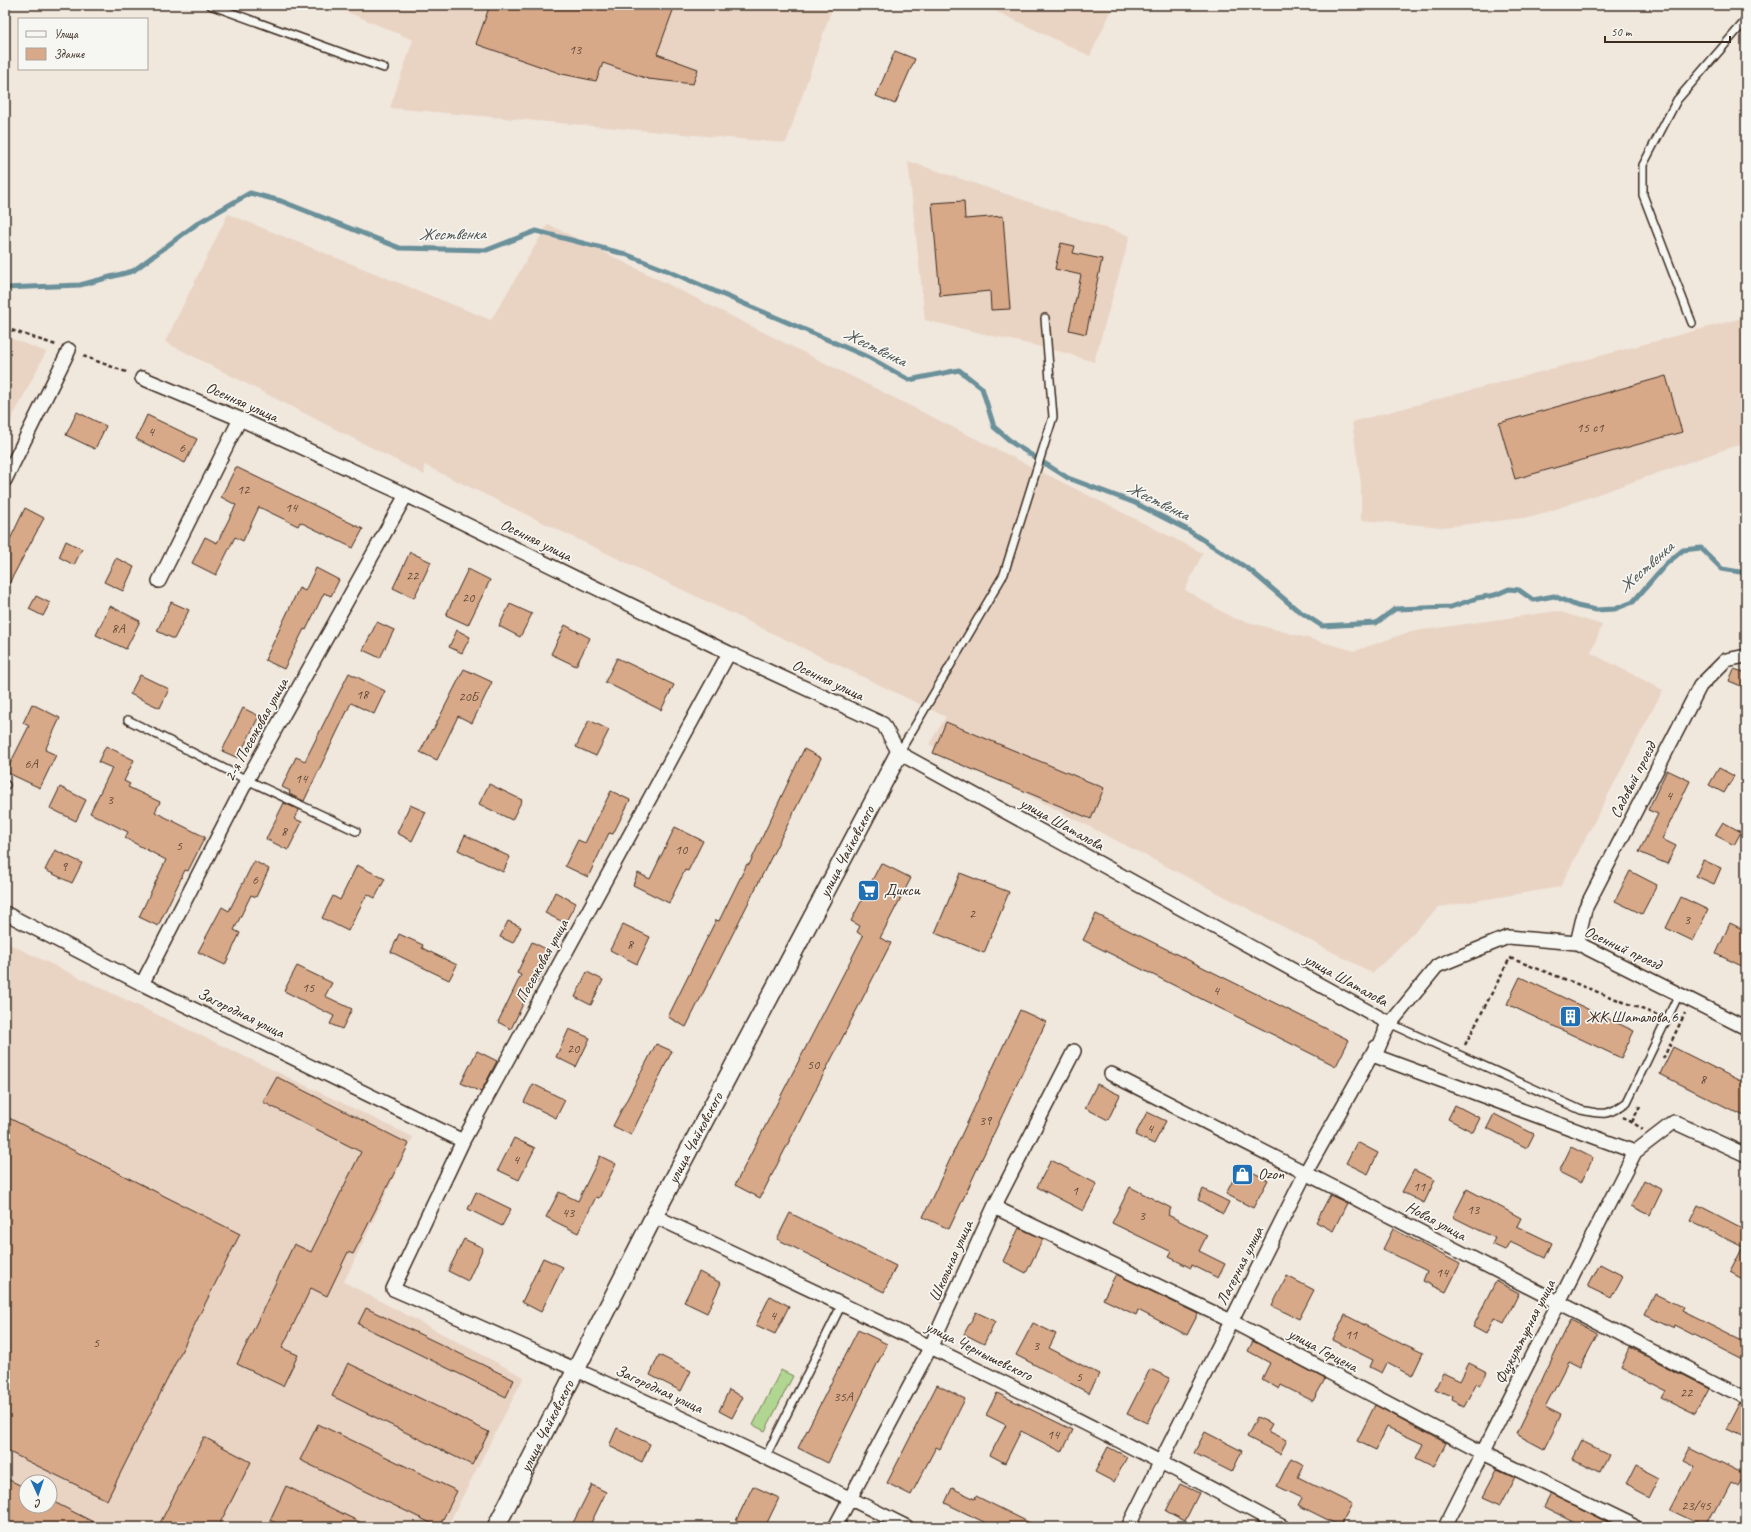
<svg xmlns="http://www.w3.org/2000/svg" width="1751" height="1532" font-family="Caveat,sans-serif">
<rect width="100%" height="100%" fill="#f0e7dd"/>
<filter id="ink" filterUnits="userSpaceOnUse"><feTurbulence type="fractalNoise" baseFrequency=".025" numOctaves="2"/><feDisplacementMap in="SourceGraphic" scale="8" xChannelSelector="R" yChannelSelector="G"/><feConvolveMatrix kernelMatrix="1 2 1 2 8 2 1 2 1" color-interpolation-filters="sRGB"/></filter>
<g filter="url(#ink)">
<!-- built -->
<path fill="#e9d4c4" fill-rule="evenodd" d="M331,5H833L786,143L390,108L413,40Z
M983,5H1114L1090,56Z
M908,161L1130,236L1094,362L1062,352L925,320Z
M228,214L491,320L548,224L1203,553L1185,590L1233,618L1355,651L1409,632L1557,611L1602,625L1591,653L1663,690L1560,887L1439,907L1373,973L929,744L946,717L424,465L425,475L165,342Z
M1746,317V442L1533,517L1442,527L1361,520V484L1352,422Z
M5,336L46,352L5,432Z
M5,942L413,1137L344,1282L524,1377L447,1527H5ZM26,1482H50V1506H26Z"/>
<!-- green -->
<path fill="#b0d691" stroke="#768058" d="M781,1370L793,1376L765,1431L753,1425Z"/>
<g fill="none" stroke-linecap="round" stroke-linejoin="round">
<!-- stream -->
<path stroke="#6b909a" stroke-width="5" d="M5,288L80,285L133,271L198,223L250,193L281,201L400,248L487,250L536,231L625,254L668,271L870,358L909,380L959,370L982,388L994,427L1014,444L1068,478L1135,503L1186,529L1250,570L1296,609L1322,626L1376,623L1395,609L1451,607L1477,598L1495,595L1509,589L1519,590L1533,600L1554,596L1577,606L1596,610L1615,609L1633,602L1666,564L1683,550L1701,548L1722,569L1746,573"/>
</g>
<!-- building -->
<path fill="#d8a989" stroke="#3b2a1e" d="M490,5H675L657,54L698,69L693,84L648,79L603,63L596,81L562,74L476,44Z
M895,51L915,59L895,104L876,96Z
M964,201L965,219L1003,216L1010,309L991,310L990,291L940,296L932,203Z
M1061,243L1075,246L1073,253L1102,259L1086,334L1069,330L1081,275L1055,269Z
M1666,376L1682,432L1515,479L1499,423Z
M77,412L106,426L95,449L66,435Z
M147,415L197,439L185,463L136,439Z
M236,467L363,529L353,548L300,522L298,526L259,507L243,541L235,537L216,575L192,563L205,537L217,543L236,505L221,497Z
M25,508L44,518L5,591V550Z
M66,541L82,549L74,565L59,557Z
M410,552L431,562L414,598L393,588Z
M116,558L134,567L123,591L104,582Z
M316,568L339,580L331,596L324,593L306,630L304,629L284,669L265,660L299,588L305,591Z
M468,569L490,580L468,625L446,615Z
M36,596L50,603L43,616L29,609Z
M171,602L189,610L174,639L157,631Z
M510,604L532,614L520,637L499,626Z
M110,606L140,621L126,649L96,635Z
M377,622L394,630L380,658L363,650Z
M565,625L590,638L576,666L551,654Z
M457,630L470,637L462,653L449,647Z
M617,658L674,685L661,710L605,682Z
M464,669L492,682L472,723L458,716L437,760L420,752L432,729L433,730Z
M1734,669L1746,673V688L1729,681Z
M349,673L385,691L374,714L351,703L304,801L289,794L290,791L282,787L296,757L305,761Z
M140,675L169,689L160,708L130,694Z
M32,704L60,718L45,750L56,755L40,788L6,772L29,726L23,723Z
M243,708L259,716L238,758L222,751Z
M589,720L609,730L596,756L576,747Z
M946,722L1104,788L1091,819L933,753Z
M106,746L134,760L124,781L130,784L128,787L160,802L155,812L205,837L188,871L185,870L158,926L139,917L166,860L125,838L128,832L90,813L112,768L98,762Z
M804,749L821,758L686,1027L668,1017L716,920L719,921L747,864L749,865Z
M1719,768L1734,776L1724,793L1709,785Z
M1667,770L1690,781L1662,839L1676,846L1667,864L1639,852L1658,814L1648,810Z
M489,784L522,800L512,820L479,804Z
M60,787L86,800L76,821L50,808Z
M611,791L630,800L613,834L609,833L588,877L565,866L578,840L585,843Z
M284,803L299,810L295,819L302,822L288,850L266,839Z
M410,805L426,812L412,841L397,833Z
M1723,822L1741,832L1734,845L1715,835Z
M675,827L703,841L688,871L685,870L669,903L633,885L638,873L650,879Z
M465,835L510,857L503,872L458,850Z
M55,850L82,863L72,883L45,870Z
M1703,860L1721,868L1714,884L1696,876Z
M254,861L269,869L256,897L251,895L234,930L240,933L225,965L198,952L222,907L229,911Z
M881,863L911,878L880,938L891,943L760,1198L735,1185L863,936L857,932L860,926L851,921Z
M357,865L385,879L375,898L367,894L348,931L322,918L333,896L340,900Z
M1630,871L1657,885L1642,914L1615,901Z
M960,873L1009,892L984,953L935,933Z
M555,892L576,903L565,923L545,913Z
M1681,897L1708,910L1693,941L1666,928Z
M1096,914L1349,1040L1336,1066L1083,940Z
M508,921L521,927L513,943L500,937Z
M1730,923L1746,931V968L1716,954Z
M623,924L650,937L637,964L610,950Z
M399,934L423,945L422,948L457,965L449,980L391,952Z
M532,942L552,952L537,983L534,981L511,1029L498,1022L521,975L517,973Z
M297,966L332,983L325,996L352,1009L342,1029L330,1024L334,1016L284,991Z
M587,972L603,980L591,1005L575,997Z
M1520,977L1634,1031L1621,1058L1507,1004Z
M1020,1010L1046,1022L949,1229L923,1217Z
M569,1029L590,1038L576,1067L556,1057Z
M656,1044L672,1051L631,1135L613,1126Z
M1673,1047L1746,1084V1117L1660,1074Z
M477,1051L497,1061L481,1092L461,1083Z
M277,1077L409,1144L353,1254L348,1252L327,1296L311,1288L282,1348L298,1355L283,1386L237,1364L294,1244L311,1252L361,1152L263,1102Z
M533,1084L565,1100L556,1118L524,1102Z
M1097,1084L1120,1095L1108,1120L1085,1108Z
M1455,1105L1480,1118L1473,1132L1448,1119Z
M1147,1112L1166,1121L1154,1144L1135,1135Z
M1494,1114L1534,1134L1527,1148L1487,1128Z
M5,1116L240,1234L107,1500L5,1450Z
M514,1138L535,1148L519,1180L498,1170Z
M1357,1142L1378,1153L1368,1174L1346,1163Z
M1571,1147L1593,1158L1581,1183L1559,1172Z
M600,1156L616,1164L599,1198L596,1197L578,1233L546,1217L559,1192L578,1201Z
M1051,1160L1097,1184L1083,1211L1037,1187Z
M1240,1166L1268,1180L1253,1208L1226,1194Z
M1414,1170L1435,1180L1424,1203L1402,1192Z
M1644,1180L1662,1190L1650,1215L1631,1206Z
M1130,1187L1171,1208L1168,1215L1207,1235L1199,1251L1225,1264L1218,1278L1192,1265L1191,1268L1169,1257L1172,1252L1112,1223Z
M1203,1189L1229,1202L1223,1214L1198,1200Z
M1467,1189L1521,1218L1517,1226L1552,1243L1545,1258L1510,1241L1505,1250L1492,1244L1495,1238L1453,1217Z
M476,1192L511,1209L502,1226L468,1209Z
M1330,1195L1347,1203L1333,1231L1316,1222Z
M1698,1205L1746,1230V1281L1730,1272L1743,1247L1690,1221Z
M790,1213L896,1266L884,1292L777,1239Z
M1019,1228L1043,1239L1026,1273L1003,1261Z
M1393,1229L1460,1264L1446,1292L1423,1281L1427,1271L1383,1249Z
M464,1239L483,1248L468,1281L448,1271Z
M543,1258L563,1267L541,1312L522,1302Z
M1600,1264L1623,1276L1611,1298L1588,1287Z
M699,1272L721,1283L707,1313L684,1302Z
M1116,1274L1198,1314L1187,1335L1138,1310L1136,1315L1103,1299Z
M1287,1276L1314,1290L1299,1319L1272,1306Z
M1496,1281L1519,1293L1504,1323L1494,1318L1486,1334L1473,1327Z
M1655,1294L1684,1308L1682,1311L1746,1343V1361L1675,1325L1674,1328L1645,1314Z
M770,1296L789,1306L775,1334L756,1325Z
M366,1308L514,1380L506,1397L358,1324Z
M976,1312L995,1321L984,1344L964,1334Z
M1345,1315L1404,1345V1344L1423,1353L1412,1376L1387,1363L1382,1373L1370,1367L1373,1360L1333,1340Z
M1571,1319L1598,1333L1580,1368L1568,1362L1545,1407L1561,1415L1544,1449L1516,1434Z
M1033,1323L1056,1334L1049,1348L1099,1374L1089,1393L1016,1355Z
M858,1330L887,1344L828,1463L798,1448Z
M1253,1341L1325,1379L1313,1401L1281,1385L1279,1389L1262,1379L1270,1363L1248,1351Z
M1630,1348L1709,1388L1695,1414L1662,1398L1666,1391L1621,1368Z
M659,1355L691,1371L681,1391L650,1375Z
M348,1363L489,1432L472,1465L332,1396Z
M1469,1363L1487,1372L1480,1386L1476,1384L1464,1406L1452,1400L1453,1397L1435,1389L1443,1373L1460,1381Z
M1150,1369L1170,1378L1147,1423L1127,1414Z
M937,1385L965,1399L940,1449L936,1447L911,1495L887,1483Z
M729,1390L743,1397L732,1418L719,1411Z
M997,1393L1073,1430L1062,1452L1021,1431L1005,1463L990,1455L1006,1425L986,1415Z
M1739,1403L1746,1406V1440L1725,1430Z
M1375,1405L1446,1443L1434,1467L1416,1458L1423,1444L1387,1427L1376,1450L1357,1441Z
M1257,1417L1272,1424L1268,1431L1287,1440L1280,1454L1247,1437Z
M318,1424L457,1491L439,1527L300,1460Z
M617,1428L650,1444L642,1462L609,1446Z
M1205,1432L1242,1451L1232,1472L1194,1453Z
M204,1437L251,1462L218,1527H158Z
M1582,1441L1608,1454L1599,1472L1573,1459Z
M1689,1446L1745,1474L1738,1487L1730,1483L1707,1527L1671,1510L1694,1465L1682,1459Z
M1108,1447L1127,1457L1114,1482L1095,1472Z
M1291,1458L1304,1465L1298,1477L1352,1504L1340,1526L1298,1505L1302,1498L1277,1486Z
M1634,1465L1659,1478L1649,1498L1624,1485Z
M1497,1469L1515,1477L1501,1504L1483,1496Z
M5,1478L26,1488V1506H50V1500L103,1527H5Z
M1180,1484L1199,1493L1185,1521L1166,1511Z
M592,1485L606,1492L589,1527H571Z
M286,1486L370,1527H284L270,1520Z
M753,1486L779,1498L765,1527H733Z
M952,1488L975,1499L976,1496L1038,1527H994L945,1503Z
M1550,1494L1617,1527H1583L1543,1507Z"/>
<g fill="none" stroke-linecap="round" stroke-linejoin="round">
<defs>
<path id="service" d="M210,5L384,68
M1692,323L1643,195V165L1677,100L1746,20
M128,720L247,780L356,831
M899,753L1004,574L1053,417L1045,318
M5,784L6,785
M1389,1023L1581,1110C1604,1115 1608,1116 1627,1102L1679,994
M765,1458L842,1304"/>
<path id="minor" d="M142,378L240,419L406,495L729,653L883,724L899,753L1389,1023L1375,1056L1635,1152L1674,1122L1746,1155
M5,480L69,350
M159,581L240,419
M729,653L463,1141L393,1289C566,1364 739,1442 907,1527
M5,913L142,984L463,1141
M1577,943L1585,909L1700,686L1726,660L1746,656
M142,984L247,780L406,495
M1385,1030L1437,966L1508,937L1577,943L1746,1028
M1111,1074C1323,1181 1533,1291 1746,1398
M994,1207L1231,1321L1483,1453L1635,1527
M654,1216C866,1315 1077,1415 1283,1527
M835,1527L931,1346L994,1207L1074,1051
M1128,1527L1306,1172L1376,1047
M1445,1527L1635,1152"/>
<g id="tertiary">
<path id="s1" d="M496,1527L654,1216L899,753"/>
</g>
</defs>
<!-- service casing -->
<use href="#service" stroke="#3b2a1e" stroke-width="10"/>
<!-- minor casing -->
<use href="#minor" stroke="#3b2a1e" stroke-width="16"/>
<!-- tertiary casing -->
<use href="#tertiary" stroke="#3b2a1e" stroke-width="20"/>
<!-- path -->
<path stroke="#3b2a1e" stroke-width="2.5" stroke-dasharray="4 3" stroke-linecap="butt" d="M5,328L56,345
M83,356L129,373
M1465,1045L1510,958L1657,1015
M1663,1059L1685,1013
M1623,1117L1643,1129
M1632,1122L1640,1106"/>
<!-- service -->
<use href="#service" stroke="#f6f6f2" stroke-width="7"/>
<!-- minor -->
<use href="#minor" stroke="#f6f6f2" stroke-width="13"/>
<!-- tertiary -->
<use href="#tertiary" stroke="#f6f6f2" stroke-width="17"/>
</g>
</g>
<!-- icons -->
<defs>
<symbol id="supermarket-square" viewBox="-11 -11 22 22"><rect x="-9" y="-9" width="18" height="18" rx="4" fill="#1f6fb2" stroke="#f6f6f2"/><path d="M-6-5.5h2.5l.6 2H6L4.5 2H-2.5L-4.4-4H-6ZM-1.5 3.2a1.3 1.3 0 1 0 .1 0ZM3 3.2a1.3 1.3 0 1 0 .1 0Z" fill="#fff"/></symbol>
<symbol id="building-square" viewBox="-11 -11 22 22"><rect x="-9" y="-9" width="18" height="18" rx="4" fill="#1f6fb2" stroke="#f6f6f2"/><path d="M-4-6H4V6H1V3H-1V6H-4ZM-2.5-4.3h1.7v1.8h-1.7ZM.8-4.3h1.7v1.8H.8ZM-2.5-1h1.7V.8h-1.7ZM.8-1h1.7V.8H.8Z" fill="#fff"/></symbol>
<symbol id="shop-square" viewBox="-11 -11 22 22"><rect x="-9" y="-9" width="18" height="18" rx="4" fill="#1f6fb2" stroke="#f6f6f2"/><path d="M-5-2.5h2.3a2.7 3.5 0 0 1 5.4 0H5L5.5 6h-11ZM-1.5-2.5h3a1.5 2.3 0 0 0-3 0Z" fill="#fff"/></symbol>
</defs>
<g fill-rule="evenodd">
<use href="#supermarket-square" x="856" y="878" width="25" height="25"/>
<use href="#building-square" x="1558" y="1004" width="25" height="25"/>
<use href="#shop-square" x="1230" y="1162" width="25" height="25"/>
</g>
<g text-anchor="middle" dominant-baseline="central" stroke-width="3.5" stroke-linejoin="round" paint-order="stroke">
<!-- number labels -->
<g font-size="14" fill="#624a39">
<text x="575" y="49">13</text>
<text x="1590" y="427">15 с1</text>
<text x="151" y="431">4</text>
<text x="182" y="447">6</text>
<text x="243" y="489">12</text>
<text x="291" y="507">14</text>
<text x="412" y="575">22</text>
<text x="468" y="597">20</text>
<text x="118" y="628">8А</text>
<text x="362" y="694">18</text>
<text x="468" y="696">20Б</text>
<text x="31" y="763">6А</text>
<text x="301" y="778">14</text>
<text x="1669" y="795">4</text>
<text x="110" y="799">3</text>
<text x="284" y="831">8</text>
<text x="179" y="845">5</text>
<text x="681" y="849">10</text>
<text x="64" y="866">9</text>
<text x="255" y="879">6</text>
<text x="972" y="913">2</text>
<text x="1687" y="919">3</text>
<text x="630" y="944">8</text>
<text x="308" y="987">15</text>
<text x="1216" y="990">4</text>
<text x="573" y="1048">20</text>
<text x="813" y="1064">50</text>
<text x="1703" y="1079">8</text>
<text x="985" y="1120">39</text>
<text x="1150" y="1128">4</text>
<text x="516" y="1159">4</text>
<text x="1419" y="1186">11</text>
<text x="1075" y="1190">1</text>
<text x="1473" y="1209">13</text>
<text x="568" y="1212">43</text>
<text x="1142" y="1215">3</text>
<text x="1442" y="1272">14</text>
<text x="773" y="1315">4</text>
<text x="1351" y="1334">11</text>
<text x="96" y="1342">5</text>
<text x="1036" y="1345">3</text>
<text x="1079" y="1376">5</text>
<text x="1686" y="1392">22</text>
<text x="843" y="1396">35А</text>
<text x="1053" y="1434">14</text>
<text x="1696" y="1505">23/45</text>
</g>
<!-- street labels -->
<g font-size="16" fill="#3b2a1e" stroke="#f6f6f2">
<text transform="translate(242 402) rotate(24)">Осенняя улица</text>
<text transform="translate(536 540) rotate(26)">Осенняя улица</text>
<text transform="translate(828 680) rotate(25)">Осенняя улица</text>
<text transform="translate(256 730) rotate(-61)">2-я Поселковая улица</text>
<text transform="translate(1633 780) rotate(-63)">Садовый проезд</text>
<text transform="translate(1062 824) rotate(29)">улица Шаталова</text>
<text stroke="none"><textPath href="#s1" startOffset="761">улица Чайковского</textPath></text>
<text transform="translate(1623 948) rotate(25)">Осенний проезд</text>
<text transform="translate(542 961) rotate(-61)">Поселковая улица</text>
<text transform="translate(1346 980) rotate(29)">улица Шаталова</text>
<text transform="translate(241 1013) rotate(26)">Загородная улица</text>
<text stroke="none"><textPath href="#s1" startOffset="437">улица Чайковского</textPath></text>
<text transform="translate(1436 1221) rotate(28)">Новая улица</text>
<text transform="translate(951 1261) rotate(-66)">Школьная улица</text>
<text transform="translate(1240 1266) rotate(-63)">Лагерная улица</text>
<text transform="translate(1525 1332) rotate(-63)">Физкультурная улица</text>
<text transform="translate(1323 1350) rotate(28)">улица Герцена</text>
<text transform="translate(979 1351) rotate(26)">улица Чернышевского</text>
<text transform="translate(659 1389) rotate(25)">Загородная улица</text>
<text stroke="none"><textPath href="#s1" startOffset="113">улица Чайковского</textPath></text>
</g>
<!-- poi labels -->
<g font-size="16" fill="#3b2a1e" stroke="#f6f6f2" text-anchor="start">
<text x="884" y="890">Дикси</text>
<text x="1586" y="1017">ЖК Шаталова,6</text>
<text x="1258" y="1174">Ozon</text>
</g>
<!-- water labels -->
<g font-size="17" font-style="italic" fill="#4f5452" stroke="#f6f6f2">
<text transform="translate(452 234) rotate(-1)">Жественка</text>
<text transform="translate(875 347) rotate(26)">Жественка</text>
<text transform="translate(1158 501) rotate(26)">Жественка</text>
<text transform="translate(1646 567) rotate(-42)">Жественка</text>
</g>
</g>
<!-- margin -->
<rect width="1751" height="1532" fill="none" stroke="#f6f6f2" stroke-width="20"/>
<rect x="10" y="10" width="1731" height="1512" fill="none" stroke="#3b2a1e" stroke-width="1.5" filter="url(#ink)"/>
<!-- legend -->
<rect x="18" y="18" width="130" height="52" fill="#f6f6f2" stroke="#aba49d"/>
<rect x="26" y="31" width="20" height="6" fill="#f6f6f2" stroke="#aba49d"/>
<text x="54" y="38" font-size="12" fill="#3b2a1e">Улица</text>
<rect x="26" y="48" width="20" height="12" fill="#d8a989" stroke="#aba49d"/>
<text x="54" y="58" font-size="12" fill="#3b2a1e">Здание</text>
<!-- north arrow -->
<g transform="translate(38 1494) rotate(177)"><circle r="19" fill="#f6f6f2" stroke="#aba49d"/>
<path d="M0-3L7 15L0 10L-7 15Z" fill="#1f6fb2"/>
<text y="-6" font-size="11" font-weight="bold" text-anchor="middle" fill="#3b2a1e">С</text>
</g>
<!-- scale -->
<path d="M1605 36v6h125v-6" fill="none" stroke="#3b2a1e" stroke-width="2"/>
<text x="1611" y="36" font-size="12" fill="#3b2a1e" stroke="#f6f6f2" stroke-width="3" paint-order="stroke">50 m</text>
</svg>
